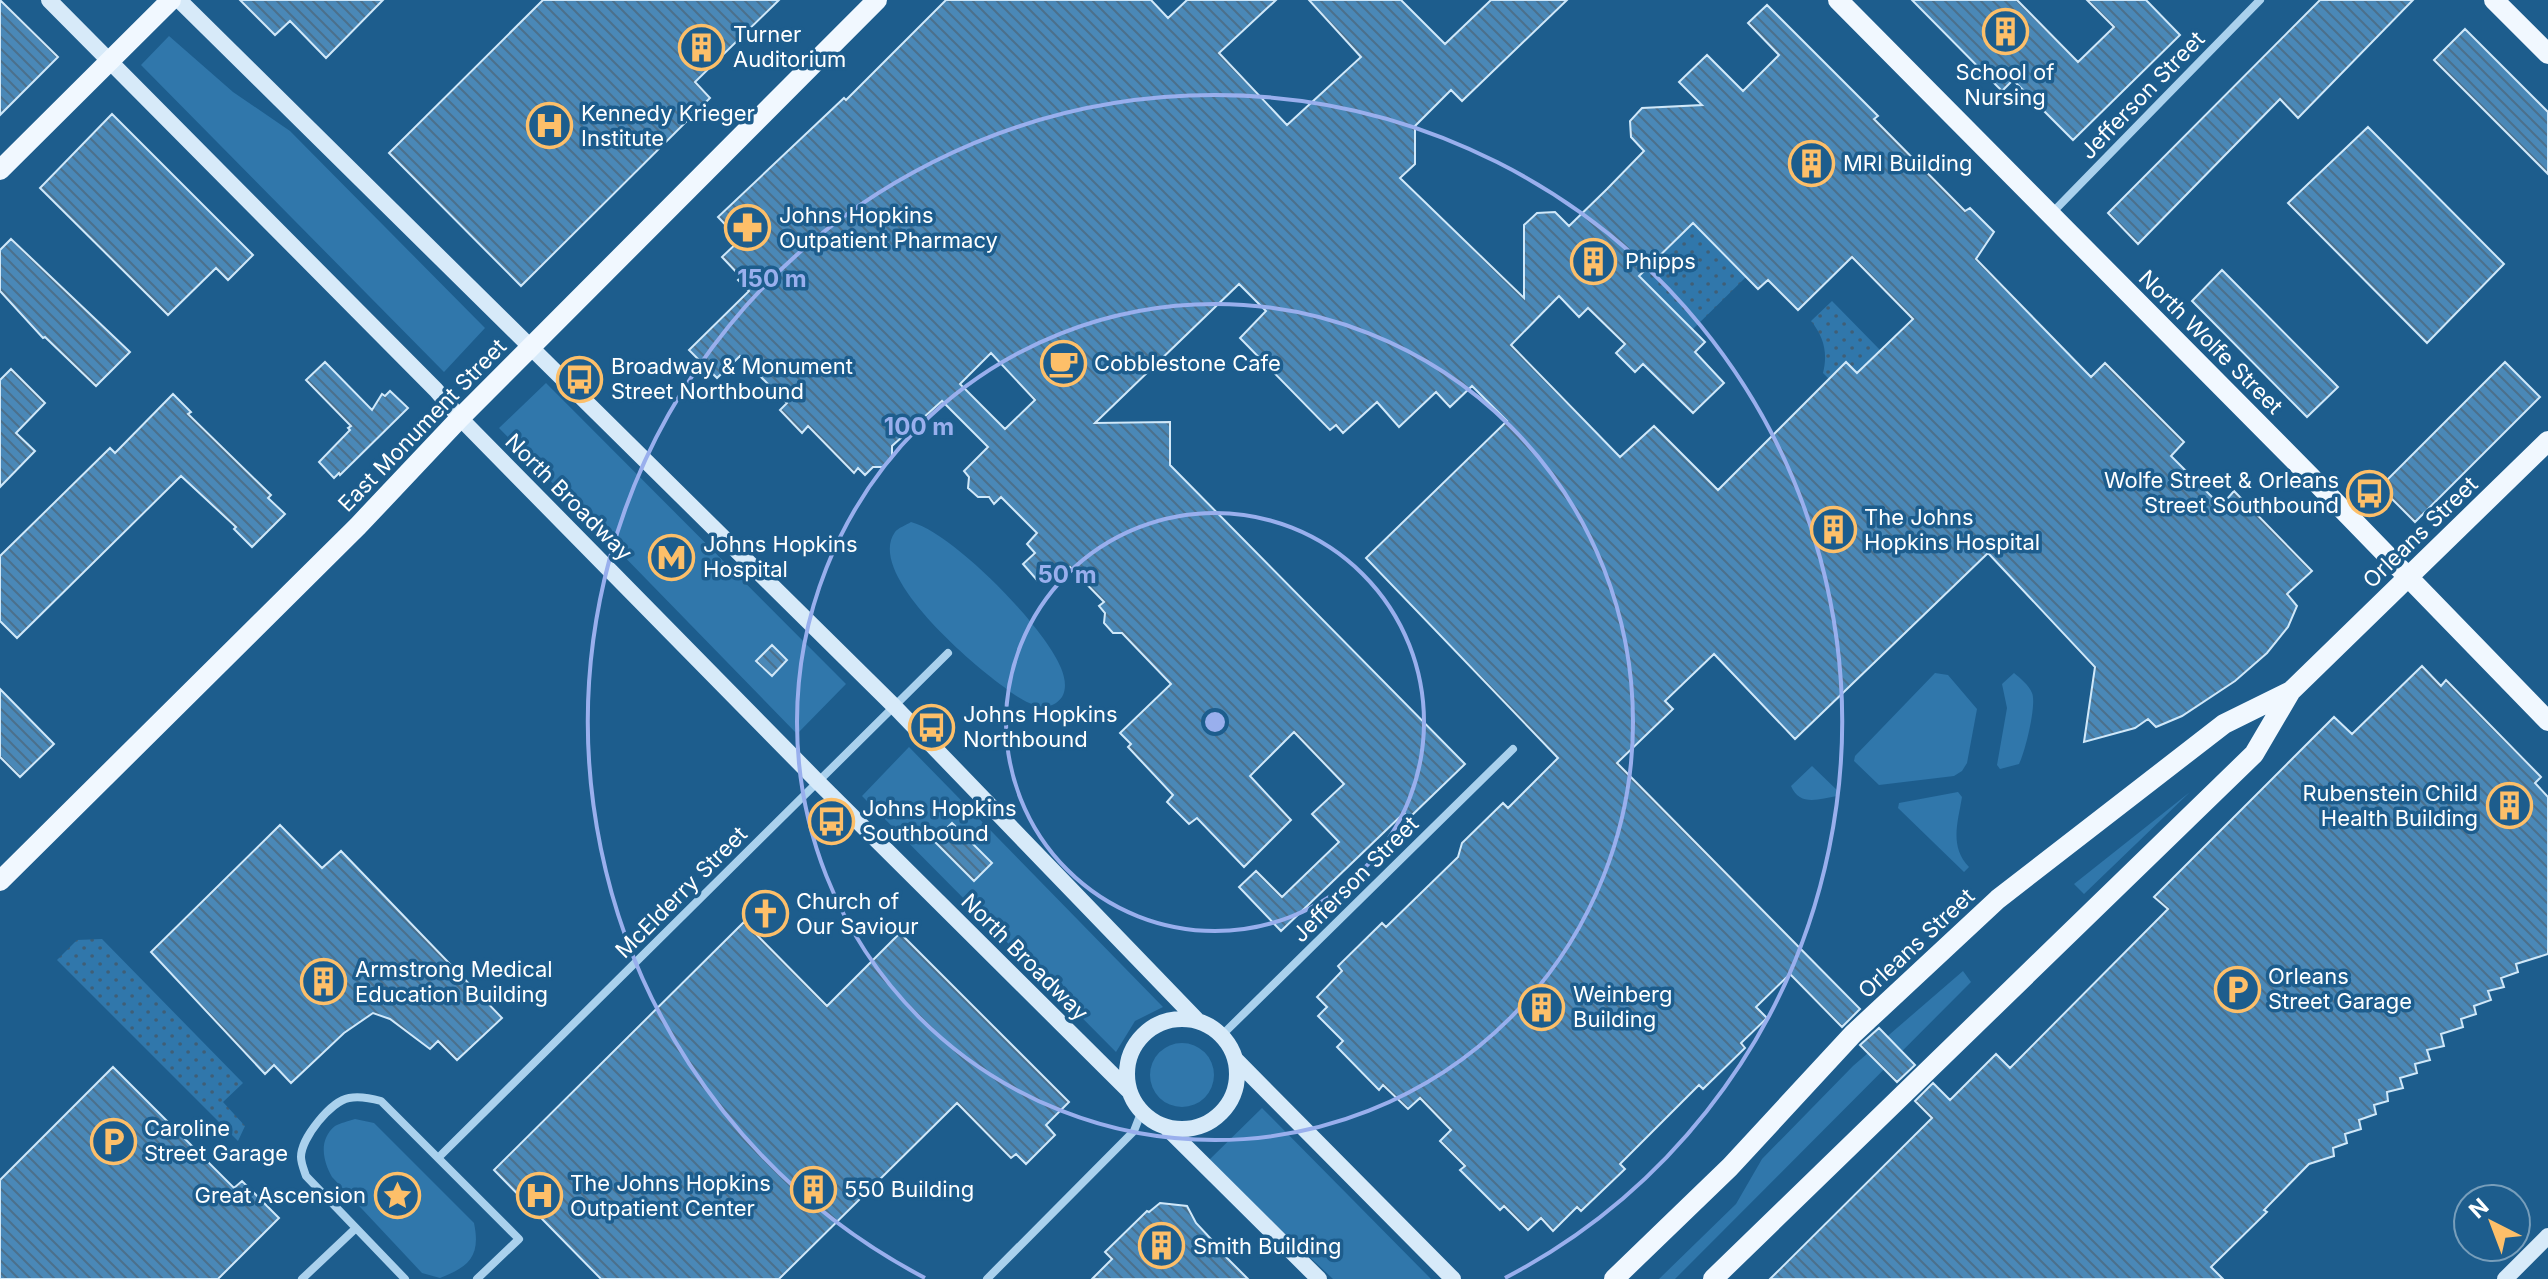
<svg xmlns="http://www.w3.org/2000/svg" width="2548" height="1279" font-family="Inter,sans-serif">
<defs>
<pattern id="garden-dots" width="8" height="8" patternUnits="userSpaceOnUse" patternTransform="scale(2)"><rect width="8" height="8" fill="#3077ab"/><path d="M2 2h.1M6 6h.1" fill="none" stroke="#3f5f77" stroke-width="1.8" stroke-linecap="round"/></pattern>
<pattern id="building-back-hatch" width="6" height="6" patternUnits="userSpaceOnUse" patternTransform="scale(2)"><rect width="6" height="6" fill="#4a88b7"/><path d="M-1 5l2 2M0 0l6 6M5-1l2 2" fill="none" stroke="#4b708c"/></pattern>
</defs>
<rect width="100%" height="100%" fill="#1d5d8d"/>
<!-- grass -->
<path fill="#3077ab" d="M169,36L233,92L290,131L485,328L444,372L141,65Z
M546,383L846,684L797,734L499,428Z
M911,522C953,533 1045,627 1061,668C1065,678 1067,688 1062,697C1047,718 1019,699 1004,687C973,665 865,574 895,532C898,528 906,525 911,522Z
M1935,673L1948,675L1977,709L1967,763L1962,771L1954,776L1879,785L1854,761L1855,756Z
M2014,673C2020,678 2029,685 2032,693C2037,704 2025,753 2019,764L2000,769L1997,765L2007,708L2002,684Z
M909,747L1163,1007L1135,1021L1116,1052L862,796Z
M1812,766L1838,791L1837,796C1819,799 1800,807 1791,786Z
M1958,792L1962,797C1958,822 1949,846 1969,867L1964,872L1898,808L1899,803Z
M2190,792L2084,894L2074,884Z
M1963,971L1971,982L1675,1279H1659L1736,1204L1762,1159L1853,1066Z
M1150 1075a32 32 0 1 1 64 0a32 32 0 1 1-64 0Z
M1262,1108L1431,1279H1333L1208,1161Z
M355,1119L374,1123L474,1223C481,1256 469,1267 440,1278L422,1273L332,1177C323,1161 318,1140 335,1126C340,1123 349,1121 355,1119Z"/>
<!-- garden -->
<path fill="url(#garden-dots)" d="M1693,223L1746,277L1693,329L1639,276Z
M1832,301L1881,351L1857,373L1846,362L1829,379L1823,373C1828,353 1824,337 1811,321Z
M102,939L243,1083L223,1102L245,1126L238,1141L57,960L77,940Z"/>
<!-- building -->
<path fill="url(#building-back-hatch)" stroke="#d0e8f9" stroke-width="2" fill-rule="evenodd" d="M0,0L58,57L0,115Z
M240,0H383L326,58L290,21L275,35Z
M543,0H779L695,82L710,98L521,286L389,153Z
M946,0H1151L1168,18L1187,0H1276L1219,53L1287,125L1361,57L1309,0H1401L1445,44L1491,0H1567L1462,101L1451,90L1415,126V164L1400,178L1524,298V225L1537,213L1555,212L1569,226L1607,189L1644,151L1631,137L1630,121L1642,108L1702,105L1679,82L1707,55L1743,91L1779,55L1748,23L1767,5L1878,116L1874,119L1965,211L1970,208L1994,232L1976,259L2091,377L2105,363L2184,442L2171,456L2221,506L2234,491L2312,571L2287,594L2297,606L2288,627L2267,653L2235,681L2182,716L2156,727L2148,719L2135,728L2084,742L2095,667L1988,553L1795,739L1714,654L1665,701L1673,709L1617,763L1860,1009L1842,1027L1790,974L1756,1007L1767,1018L1741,1043L1745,1048L1703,1089L1699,1085L1620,1164L1625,1169L1581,1211L1577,1207L1553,1231L1541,1218L1528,1230L1504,1206L1500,1210L1460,1170L1465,1166L1440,1141L1451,1130L1420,1098L1408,1109L1383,1085L1379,1090L1337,1047L1343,1041L1318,1016L1327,1007L1317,997L1342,971L1338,966L1382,923L1386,927L1458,857L1462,843L1503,803L1508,808L1558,758L1366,558L1507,421L1472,386L1450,407L1436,392L1399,427L1377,402L1343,433L1336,425L1330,430L1240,338L1266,311L1239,284L1095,423L1170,422V465L1465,764L1409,818L1404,813L1281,931L1239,887L1256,871L1282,897L1339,842L1312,814L1344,784L1294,732L1250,776L1291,820L1244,867L1197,818L1189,824L1167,802L1173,795L1128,747L1131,744L1120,733L1171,684L1122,633H1113L1104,623L1105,613L1099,606L1104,602L1070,567L1060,578L1050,568L1037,580L1023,564L1035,553L1027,544L1037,533L1001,497L994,504L989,497H978L968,488L969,477L964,471L988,447L942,401L892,446V458L883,467H873L865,475L858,468L854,473L808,426L802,433L780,410L787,403L740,356L717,378L689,350L749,291L738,280L741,277L722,257L740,240L718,217L844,98L846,100ZM1693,223L1758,289L1768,280L1798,310L1852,257L1913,319L1857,373L1846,362L1718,490L1654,426L1620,457L1511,345L1559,296L1579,317L1588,308L1625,344L1616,353L1635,372L1643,364L1693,413L1724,383L1695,352L1705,342L1639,276ZM991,353L1035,400L1005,429L960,384Z
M1912,0H2017L2078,62L2114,27L2087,0H2146L2180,35L2073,140L2013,80L2002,91Z
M2320,0H2413L2298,118L2280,99L2138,244L2108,213Z
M2465,29L2548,112V174L2434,60Z
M112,114L253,255L228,280L216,268L168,315L40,188Z
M2368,127L2504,264L2427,343L2288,203Z
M11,239L130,352L96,386L45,337L43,338L0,291V250Z
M2222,270L2338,387L2307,417L2192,301Z
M325,362L372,410L382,394L385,396L390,391L408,408L340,475L339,473L334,478L319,462L350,430L348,428L351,426L306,380Z
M2505,362L2540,397L2415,522L2380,487Z
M11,369L45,403L16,433L35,451L0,487V380Z
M173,394L191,412L188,414L271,495L268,498L285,514L252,547L234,529L236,527L181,476L17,638L0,621V556L110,448L115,453Z
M772,645L787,660L772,676L756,661Z
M2422,666L2441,686L2446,680L2541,777L2535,783L2548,797V954L2516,964L2518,972L2501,978L2504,987L2488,991L2491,1000L2474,1006L2476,1014L2461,1019L2463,1027L2441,1034L2444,1046L2427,1050L2430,1060L2415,1064L2417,1073L2400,1078L2403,1088L2387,1092L2388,1101L2374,1105L2376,1114L2359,1120L2361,1129L2345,1134L2347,1143L2333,1148L2334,1156L2309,1164L2264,1210L2267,1212L2211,1267L2223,1279H1770L1932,1118L1915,1101L1933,1083L1950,1100L1996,1054L2010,1068L2168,909L2154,897L2334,717L2352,734Z
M0,689L54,744L20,777L0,757Z
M952,823L992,863L974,881L934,841Z
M280,825L322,868L341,851L502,1018L457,1060L438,1041L430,1049L390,1019L373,1013L344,1033L291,1083L274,1065L265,1074L151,952Z
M744,922L827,1006L900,933L1069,1102L1046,1125L1055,1135L1026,1164L1016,1154L1011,1158L957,1103L779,1279H601L494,1170Z
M1879,1028L1915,1065L1897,1082L1860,1045Z
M113,1067L234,1188L242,1181L279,1218L218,1279H0V1180Z
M1160,1203L1187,1206L1196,1223L1211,1239L1209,1240L1248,1279H1092L1112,1259L1105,1252L1147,1211L1149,1212Z"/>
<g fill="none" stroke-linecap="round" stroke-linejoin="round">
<!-- street -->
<path stroke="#aad1ed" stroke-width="8" d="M2050,215L2260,0
M1222,1035L1513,749
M439,1157L948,653
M302,1279L356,1228
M405,1279L306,1176C304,1170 301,1163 301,1157C301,1138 331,1101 349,1098C360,1096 370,1098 381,1101L519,1239L477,1279
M987,1279L1134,1131L1141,1113"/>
<!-- secondary -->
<path stroke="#d7eaf9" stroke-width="16" d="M49,0L436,390L460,418L818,782L1129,1091
M179,0L894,706L1198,1021
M1127 1074a55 55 0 1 1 110 0a55 55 0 1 1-110 0Z
M1236,1060L1453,1279
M1167,1128L1319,1279
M2505,1279L2548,1236"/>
<!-- primary -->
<path stroke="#f1f8ff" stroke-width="20" d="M1838,0L2309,475L2548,721
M2494,0L2548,54
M0,170L171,0
M0,881L358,526L460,418L877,0
M1614,1279L1730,1167L1853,1034L1998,899L2224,724L2291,691
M1713,1279L2254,754L2291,691L2548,441"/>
</g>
<!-- distance rings -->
<g fill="none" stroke="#99afed" stroke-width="4">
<circle cx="1215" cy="722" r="209"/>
<circle cx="1215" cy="722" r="418"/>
<path d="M925 1278A627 627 0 1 1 1505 1278"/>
</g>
<!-- icons -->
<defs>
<symbol id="building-ring" viewBox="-11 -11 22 22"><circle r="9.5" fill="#1d5d8d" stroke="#fdbf69" stroke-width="1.5"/><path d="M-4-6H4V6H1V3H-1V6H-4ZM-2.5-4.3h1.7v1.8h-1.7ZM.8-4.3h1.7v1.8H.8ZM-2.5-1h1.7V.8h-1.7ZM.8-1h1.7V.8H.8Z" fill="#fdbf69"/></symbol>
<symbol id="hospital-ring" viewBox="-11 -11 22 22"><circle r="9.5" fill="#1d5d8d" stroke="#fdbf69" stroke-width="1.5"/><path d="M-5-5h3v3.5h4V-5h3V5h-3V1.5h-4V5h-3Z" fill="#fdbf69"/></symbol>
<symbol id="pharmacy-ring" viewBox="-11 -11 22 22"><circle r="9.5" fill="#1d5d8d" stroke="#fdbf69" stroke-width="1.5"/><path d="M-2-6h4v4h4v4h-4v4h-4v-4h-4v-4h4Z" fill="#fdbf69"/></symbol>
<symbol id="cafe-ring" viewBox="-11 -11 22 22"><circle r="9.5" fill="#1d5d8d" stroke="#fdbf69" stroke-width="1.5"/><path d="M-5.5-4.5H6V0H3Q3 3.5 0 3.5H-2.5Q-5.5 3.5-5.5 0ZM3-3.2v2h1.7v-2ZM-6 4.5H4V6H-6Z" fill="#fdbf69"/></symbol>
<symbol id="bus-ring" viewBox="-11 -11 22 22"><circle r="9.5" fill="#1d5d8d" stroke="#fdbf69" stroke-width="1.5"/><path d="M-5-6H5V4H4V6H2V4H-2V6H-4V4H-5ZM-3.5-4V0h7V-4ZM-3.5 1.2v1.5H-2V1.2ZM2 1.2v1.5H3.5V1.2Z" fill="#fdbf69"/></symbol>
<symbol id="metro-ring" viewBox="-11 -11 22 22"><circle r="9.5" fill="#1d5d8d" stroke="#fdbf69" stroke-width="1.5"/><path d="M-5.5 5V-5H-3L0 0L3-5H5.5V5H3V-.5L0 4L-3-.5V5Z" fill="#fdbf69"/></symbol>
<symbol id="church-ring" viewBox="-11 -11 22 22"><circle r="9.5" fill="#1d5d8d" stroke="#fdbf69" stroke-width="1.5"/><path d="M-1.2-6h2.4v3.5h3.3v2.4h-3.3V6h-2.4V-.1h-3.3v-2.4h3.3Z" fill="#fdbf69"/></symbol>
<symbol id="parking-ring" viewBox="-11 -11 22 22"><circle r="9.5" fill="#1d5d8d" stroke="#fdbf69" stroke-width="1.5"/><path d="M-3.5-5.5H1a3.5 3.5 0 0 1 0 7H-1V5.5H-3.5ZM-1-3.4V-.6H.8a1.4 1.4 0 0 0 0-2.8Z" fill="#fdbf69"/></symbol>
<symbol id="sight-ring" viewBox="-11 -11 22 22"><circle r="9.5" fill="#1d5d8d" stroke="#fdbf69" stroke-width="1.5"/><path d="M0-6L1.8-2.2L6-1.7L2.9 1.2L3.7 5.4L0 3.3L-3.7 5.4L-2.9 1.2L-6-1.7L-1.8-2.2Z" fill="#fdbf69"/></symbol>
</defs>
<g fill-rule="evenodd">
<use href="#building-ring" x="1980" y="6" width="51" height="51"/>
<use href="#building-ring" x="676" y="22" width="51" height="51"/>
<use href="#hospital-ring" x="524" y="100" width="51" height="51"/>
<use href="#building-ring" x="1786" y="138" width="51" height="51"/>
<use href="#pharmacy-ring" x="722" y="202" width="51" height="51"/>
<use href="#building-ring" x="1568" y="236" width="51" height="51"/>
<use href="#cafe-ring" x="1038" y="338" width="51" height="51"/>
<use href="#bus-ring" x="554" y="354" width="51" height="51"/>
<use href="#bus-ring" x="2344" y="468" width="51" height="51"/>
<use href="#building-ring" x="1808" y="504" width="51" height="51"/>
<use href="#metro-ring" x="646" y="532" width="51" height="51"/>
<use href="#bus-ring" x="906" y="702" width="51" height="51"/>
<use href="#building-ring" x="2484" y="780" width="51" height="51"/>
<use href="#bus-ring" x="806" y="796" width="51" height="51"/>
<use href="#church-ring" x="740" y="888" width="51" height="51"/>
<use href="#building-ring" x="298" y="956" width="51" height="51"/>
<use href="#parking-ring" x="2212" y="964" width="51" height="51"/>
<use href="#building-ring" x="1516" y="982" width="51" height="51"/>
<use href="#parking-ring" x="88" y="1116" width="51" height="51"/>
<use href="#building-ring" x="788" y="1164" width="51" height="51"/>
<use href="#sight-ring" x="372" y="1170" width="51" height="51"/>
<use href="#hospital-ring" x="514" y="1170" width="51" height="51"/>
<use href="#building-ring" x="1136" y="1220" width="51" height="51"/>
</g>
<g text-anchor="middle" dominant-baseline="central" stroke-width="7" stroke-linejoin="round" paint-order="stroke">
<!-- poi labels -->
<g font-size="22" fill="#fff" stroke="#1d5d8d" text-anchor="start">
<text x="733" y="34">Turner<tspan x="733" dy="25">Auditorium</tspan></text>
<text x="2005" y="72" text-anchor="middle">School of<tspan x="2005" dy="25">Nursing</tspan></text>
<text x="581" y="113">Kennedy Krieger<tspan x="581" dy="25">Institute</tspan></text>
<text x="1843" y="163">MRI Building</text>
<text x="779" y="215">Johns Hopkins<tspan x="779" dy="25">Outpatient Pharmacy</tspan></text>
<text x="1625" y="261">Phipps</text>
<text x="1094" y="363">Cobblestone Cafe</text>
<text x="611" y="366">Broadway &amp; Monument<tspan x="611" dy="25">Street Northbound</tspan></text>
<text x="2339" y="480" text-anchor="end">Wolfe Street &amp; Orleans<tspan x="2339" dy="25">Street Southbound</tspan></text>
<text x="1864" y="517">The Johns<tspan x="1864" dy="25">Hopkins Hospital</tspan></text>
<text x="703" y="544">Johns Hopkins<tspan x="703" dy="25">Hospital</tspan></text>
<text x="963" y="714">Johns Hopkins<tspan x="963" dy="25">Northbound</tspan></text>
<text x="2478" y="793" text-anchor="end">Rubenstein Child<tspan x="2478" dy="25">Health Building</tspan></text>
<text x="862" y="808">Johns Hopkins<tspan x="862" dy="25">Southbound</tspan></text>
<text x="796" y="901">Church of<tspan x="796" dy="25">Our Saviour</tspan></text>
<text x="355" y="969">Armstrong Medical<tspan x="355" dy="25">Education Building</tspan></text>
<text x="2268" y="976">Orleans<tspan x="2268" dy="25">Street Garage</tspan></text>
<text x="1573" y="994">Weinberg<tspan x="1573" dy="25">Building</tspan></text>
<text x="144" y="1128">Caroline<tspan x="144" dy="25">Street Garage</tspan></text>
<text x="570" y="1183">The Johns Hopkins<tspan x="570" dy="25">Outpatient Center</tspan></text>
<text x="844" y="1189">550 Building</text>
<text x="366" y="1195" text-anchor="end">Great Ascension</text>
<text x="1193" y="1246">Smith Building</text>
</g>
<!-- street labels -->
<g font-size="22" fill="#fff" stroke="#1d5d8d">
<text transform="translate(2142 95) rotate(-46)">Jefferson Street</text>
<text transform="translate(2211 342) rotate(45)">North Wolfe Street</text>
<text transform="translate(422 425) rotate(-46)">East Monument Street</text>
<text transform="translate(569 497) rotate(45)">North Broadway</text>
<text transform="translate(2420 532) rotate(-44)">Orleans Street</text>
<text transform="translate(1355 879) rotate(-45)">Jefferson Street</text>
<text transform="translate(681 892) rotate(-45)">McElderry Street</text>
<text transform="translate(1916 943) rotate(-43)">Orleans Street</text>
<text transform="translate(1025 957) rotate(45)">North Broadway</text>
</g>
</g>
<circle cx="1215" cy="722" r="12" fill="#99afed" stroke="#1d5d8d" stroke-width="4"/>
<g font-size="24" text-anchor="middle" font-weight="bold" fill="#99afed" stroke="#1d5d8d" stroke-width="7" stroke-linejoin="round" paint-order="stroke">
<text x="772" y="287">150 m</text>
<text x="919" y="435">100 m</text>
<text x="1067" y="583">50 m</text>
</g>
<!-- north arrow -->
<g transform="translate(2492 1223) rotate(318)"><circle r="38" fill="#1d5d8d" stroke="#779ebb" stroke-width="2"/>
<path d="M0-6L14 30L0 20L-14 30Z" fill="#fdbf69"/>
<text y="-12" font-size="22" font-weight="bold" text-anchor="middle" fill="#ffffff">N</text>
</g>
</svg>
